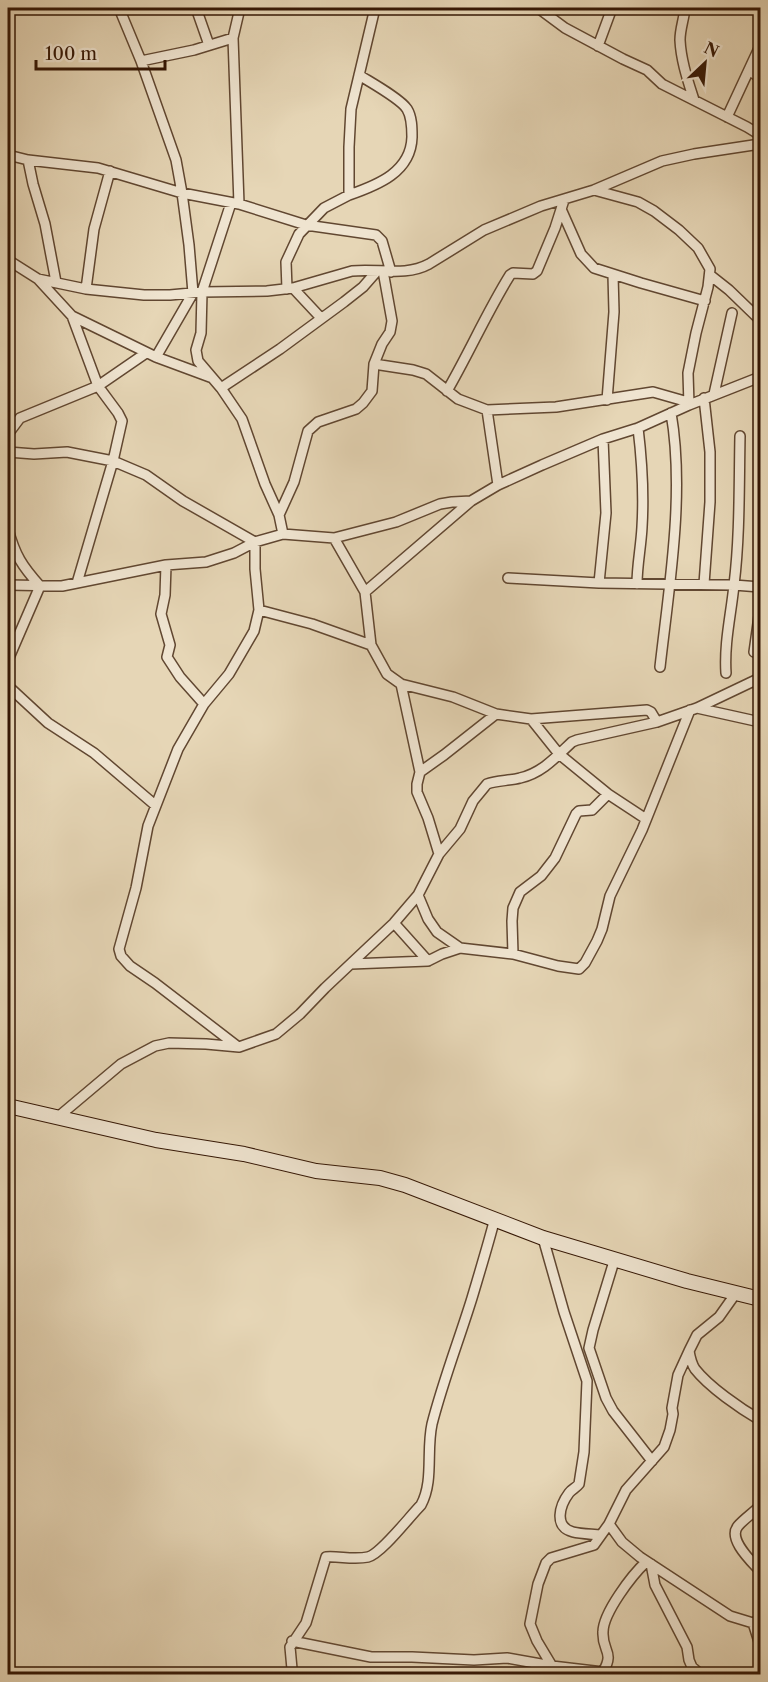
<svg xmlns="http://www.w3.org/2000/svg" width="768" height="1682" font-family="'Libre Caslon Text',serif">
<rect width="100%" height="100%" fill="#e6d6b6"/>
<filter id="stains"><feTurbulence type="fractalNoise" baseFrequency=".00333" numOctaves="4"/><feColorMatrix values="0 0 0 0 .2 0 0 0 0 .09 0 0 0 0 .02 0 0 0 .5 -.17"/></filter>
<radialGradient id="worn" r=".72"><stop offset=".6" stop-color="#630" stop-opacity="0"/><stop offset="1" stop-color="#630" stop-opacity=".3"/></radialGradient>
<g fill="none" stroke-linecap="round" stroke-linejoin="round">
<defs>
<path id="street" d="M196,8L209,45
M538,8L565,28L623,59L647,70L662,84L747,127L760,135
M685,8C684,19 680,29 680,40C681,61 688,81 694,100
M598,46L612,8
M141,61L194,50L233,38
M749,70L760,78
M727,117L760,46
M8,155L28,160L98,168L182,193L239,204L306,225L376,235L382,241L391,272
M28,160L33,184L45,224L56,282
M349,195C378,185 411,172 412,137C412,128 412,117 407,109C401,99 370,82 359,75
M231,203L202,292L201,333L196,350L198,361L221,388L242,419L265,484L279,515L283,534
M239,204L233,38L240,8
M561,209L581,254L594,268L641,283L705,301
M8,260L38,279L86,289L144,295H170L202,292L267,291L293,288L352,271C378,268 405,277 429,264L484,230L541,206L594,190L662,161L694,154L760,144
M710,275L729,290L760,320
M38,279L72,316L98,386L118,413L122,421L113,461L77,583
M293,288L321,318
M86,289L94,229L110,171
M287,289L286,262L299,234L324,208L349,195V147L351,109L375,8
M72,316L156,357L193,293L189,245L182,193L176,160L141,61L119,8
M156,357L210,377
M374,364L382,344L390,332L392,321L383,271
M221,388L280,349L344,302L363,287L377,271
M447,391C469,353 487,312 510,275L513,273L533,274L537,271L555,228L564,200
M714,394L732,313
M607,400L614,312L613,275
M689,405L760,377
M487,410L498,485
M8,434L20,418L98,386L146,353
M8,452L34,454L67,452L113,461L146,475L183,501L255,542L283,534L334,538L396,522L440,504L452,502L471,501L498,485L542,465L603,439L638,428L689,405L688,373L696,333L708,287L710,269L698,248L679,230L654,211L638,202L594,190
M279,515L294,482L308,431L318,422L356,409L363,403L372,391L374,364L413,370L426,374L458,399L487,410L556,407L653,392L688,402
M8,529C15,555 22,566 40,586L8,660
M334,538L365,592L371,645L387,674L401,684L420,772L417,784V792L428,818L439,854
M166,565L165,595L161,614L170,645L167,657L180,677L204,704
M508,578L599,583L734,585L760,587
M599,583L606,513L603,439
M637,584C637,565 641,547 642,527C644,494 642,461 638,428
M704,584L710,502V452L704,398
M8,585L62,586L166,565L206,562L234,553L255,542V569L259,610L254,631L229,674L204,704L178,749L148,826L136,888L119,949L121,956L130,966L155,983L237,1046
M365,592L471,501
M259,610L312,624L371,645
M754,652L760,609
M660,667C669,587 685,493 671,413
M726,673C724,643 731,615 734,585C740,536 739,485 740,436
M401,684L453,697L496,714L531,719L647,710L651,712L657,722
M8,686L48,723L94,753L155,805
M697,708L760,722
M531,719L559,754L608,794L646,819
M420,772L444,755L496,714
M418,895L428,919L437,932L460,948L513,954L558,966L579,969L585,963L597,941L602,929L610,896L642,830L690,710
M394,923L428,961
M513,954L512,921L513,908L520,892L541,876L555,858L576,814L579,811L592,810L608,794
M351,964L428,961L442,954L460,948
M58,1117L121,1064L155,1046L169,1043L206,1044L239,1047L276,1034L300,1014L325,988L394,923L418,895L439,854L460,829L473,801L487,784C497,780 509,781 520,778C542,773 556,757 572,742L577,740L657,722L697,708L760,678
M543,1238L564,1312L587,1381L584,1452L579,1484C576,1488 572,1489 569,1493C560,1505 553,1527 573,1532C581,1534 592,1534 601,1535
M615,1258L593,1330L589,1348L606,1398L613,1411L652,1461
M689,1351C690,1357 691,1363 695,1369C709,1387 741,1409 760,1420
M760,1506C753,1513 744,1519 738,1526C727,1539 752,1562 760,1571
M609,1524L622,1542L640,1557L730,1616L753,1623L760,1620
M651,1564L655,1585L687,1647L689,1660L692,1667L700,1674
M753,1623L760,1645
M292,1641L371,1657H412L474,1660L507,1658L552,1666L603,1672L610,1674
M603,1672C615,1651 602,1652 603,1632C603,1613 632,1575 646,1562
M295,1674L292,1669L290,1647L306,1623L326,1557C339,1556 354,1560 368,1557C381,1554 410,1516 421,1505C434,1481 426,1451 432,1424C443,1381 459,1340 472,1298C480,1271 488,1245 495,1218
M551,1674L552,1666L537,1641L530,1624L538,1584L546,1563L551,1558L594,1545L609,1524L626,1490L664,1447L670,1430L673,1414L672,1408L678,1375L689,1351L697,1335L719,1317L736,1293"/>
<path id="secondary" d="M8,1106L156,1140L244,1154L316,1171L380,1178L405,1185L543,1238L687,1281L760,1299"/>
</defs>
<!-- street casing -->
<use href="#street" stroke="#614731" stroke-width="12"/>
<!-- secondary casing -->
<use href="#secondary" stroke="#351705" stroke-width="16"/>
<!-- street -->
<use href="#street" stroke="#efe4d0" stroke-width="9"/>
<!-- secondary -->
<use href="#secondary" stroke="#efe4d0" stroke-width="14"/>
</g>
<!-- margin -->
<rect width="768" height="1682" fill="none" stroke="#e6d6b6" stroke-width="30"/>
<rect x="9" y="9" width="750" height="1664" fill="none" stroke="#351705" stroke-width="3"/>
<rect x="15" y="15" width="738" height="1652" fill="none" stroke="#351705" stroke-width="1.5"/>
<!-- north arrow -->
<g transform="translate(705 63) rotate(26)" stroke="#efe4d0" stroke-width="4.5" paint-order="stroke">
<path d="M0-4.5L10 22L0 15L-10 22Z" fill="#351705"/>
<text y="-9" font-size="16" font-weight="bold" text-anchor="middle" fill="#351705">N</text>
</g>
<!-- scale -->
<path d="M36 60v9h129v-9" fill="none" stroke="#351705" stroke-width="3"/>
<text x="45" y="60" font-size="18" fill="#351705" stroke="#efe4d0" stroke-width="4.5" paint-order="stroke">100 m</text>
<rect width="100%" height="100%" filter="url(#stains)"/>
<rect width="100%" height="100%" fill="url(#worn)"/>
</svg>
